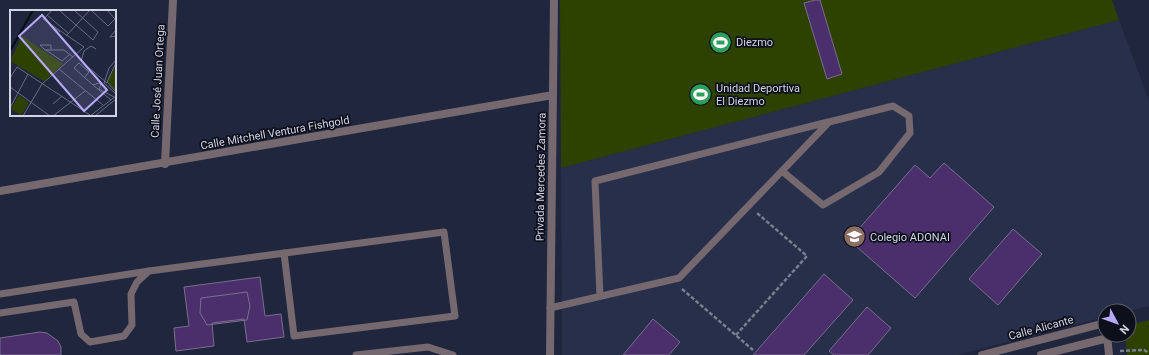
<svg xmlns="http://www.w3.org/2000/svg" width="1149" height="355" font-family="Roboto,sans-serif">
<rect width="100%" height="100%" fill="#20263d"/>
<!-- built -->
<path fill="#272f4b" d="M1119,20L1149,101V306L1129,311H1105V317L956,355H562L561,168Z"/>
<!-- green -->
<path fill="#2d4200" d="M560,0H1112L1119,20L561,168Z
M1149,320V355H1127L1125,335H1129V325Z"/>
<!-- building -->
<path fill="#4b2f6d" stroke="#796e89" d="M815,0H820L842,74L827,79L804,3Z
M944,163L994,207L915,298L849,240L915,165L930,178Z
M1013,229L1042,254L998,305L969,279Z
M824,274L853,300L804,355H753Z
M260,277L265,316L281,314L284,337L247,342L244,319L212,323L214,346L176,351L174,328L189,326L184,287Z
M247,292L250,306L247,320L207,325L200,313L201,298Z
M867,307L891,328L868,355H834L829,351Z
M653,319L680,342L669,355H623Z
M40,332L47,333L58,341L61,347V355H0V338Z"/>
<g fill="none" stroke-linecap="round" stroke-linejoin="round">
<!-- path -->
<path stroke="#787d90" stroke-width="2.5" stroke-dasharray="4 2" stroke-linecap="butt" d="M682,289L753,350
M736,335L807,256L757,213
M1120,351L1144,350L1149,353"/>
<!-- lane -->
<path stroke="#75686f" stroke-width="7" d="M0,294L149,271L444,232L455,316L294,336L284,253
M600,296L595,181L828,122
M550,308L679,278L829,122L893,106L909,116L910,133L879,172L823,205L782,171
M0,313L74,302L81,334L90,342L124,336L132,325L131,294L137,282L149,271
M356,355L428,347L453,355"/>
<!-- street -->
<path stroke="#75686f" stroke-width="8" d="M165,164L173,0
M0,191L553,95
M1107,335L1109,355
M550,355L554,0
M982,355L1105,323
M1041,355L1108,338"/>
</g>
<!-- icons -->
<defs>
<symbol id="stadium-disc" viewBox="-11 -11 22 22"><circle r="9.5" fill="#2e9e5b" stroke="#0d101a"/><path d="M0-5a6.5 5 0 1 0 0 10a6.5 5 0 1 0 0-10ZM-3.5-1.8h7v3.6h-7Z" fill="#fff"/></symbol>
<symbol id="school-disc" viewBox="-11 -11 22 22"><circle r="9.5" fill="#8d6e63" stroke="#0d101a"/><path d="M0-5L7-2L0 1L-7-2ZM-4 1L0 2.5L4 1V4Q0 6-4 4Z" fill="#fff"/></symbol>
</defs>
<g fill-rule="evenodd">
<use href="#stadium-disc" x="708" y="30" width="25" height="25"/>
<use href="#stadium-disc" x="688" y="82" width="25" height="25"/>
<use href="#school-disc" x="842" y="224" width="25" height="25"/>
</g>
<g text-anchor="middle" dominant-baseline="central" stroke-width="3.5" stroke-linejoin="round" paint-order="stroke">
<!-- poi labels -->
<g font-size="11" fill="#d0d5e4" stroke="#0d101a" text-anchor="start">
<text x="736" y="42">Diezmo</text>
<text x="716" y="88">Unidad Deportiva<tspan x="716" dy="13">El Diezmo</tspan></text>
<text x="870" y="237">Colegio ADONAI</text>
</g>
<!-- street labels -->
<g font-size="11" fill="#d0d5e4" stroke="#0d101a">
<text transform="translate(158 81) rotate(-87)">Calle José Juan Ortega</text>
<text transform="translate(275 133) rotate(-10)">Calle Mitchell Ventura Fishgold</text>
<text transform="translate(541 177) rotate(-89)">Privada Mercedes Zamora</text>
<text transform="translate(1041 328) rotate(-15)">Calle Alicante</text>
</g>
</g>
<!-- overview -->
<g transform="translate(10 10)">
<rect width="106" height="106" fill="#20263d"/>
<path d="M12,26L53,54L34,71L0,51ZM106,55V81L97,72ZM9,85L19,93L11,105L1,99Z" fill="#2d4200"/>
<path fill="none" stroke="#030f14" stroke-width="2" d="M0,41L23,0"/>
<path fill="none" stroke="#666c80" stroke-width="1" d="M49,0L83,30L88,22L64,0M81,0L98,16L105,9L97,0M37,5L58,23M33,10L42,0M39,14L50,22M106,20L100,27L106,26M56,26L80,0M86,39L81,36L74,41L71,51L97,73M36,40L52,51L59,45M41,40V35H30L35,40H54L63,47M106,50L99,58L94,73L106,84M106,53L97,72L106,82M49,59L93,95M0,68L7,57L80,105M74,68L79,62L69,53L64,58L83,75L101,90M83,75L89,73L91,75L89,79L104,87M0,77L40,106M43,94L52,86M0,98L18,64M13,106L32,74L74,37L33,9M43,106L75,81M80,106L106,86M85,106L106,89"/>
<path fill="#b7abf8" fill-opacity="0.15" stroke="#b7abf8" stroke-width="2" d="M32,5L97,80L74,101L9,26Z"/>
<rect width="106" height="106" fill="none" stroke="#d0d5e4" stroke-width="2"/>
</g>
<!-- north arrow -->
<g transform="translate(1117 323) rotate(131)"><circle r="19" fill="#0d101a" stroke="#5b5f6b"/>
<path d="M0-3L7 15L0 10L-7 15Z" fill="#b7abf8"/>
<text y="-6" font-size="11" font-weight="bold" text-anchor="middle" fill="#d0d5e4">N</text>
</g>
</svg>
